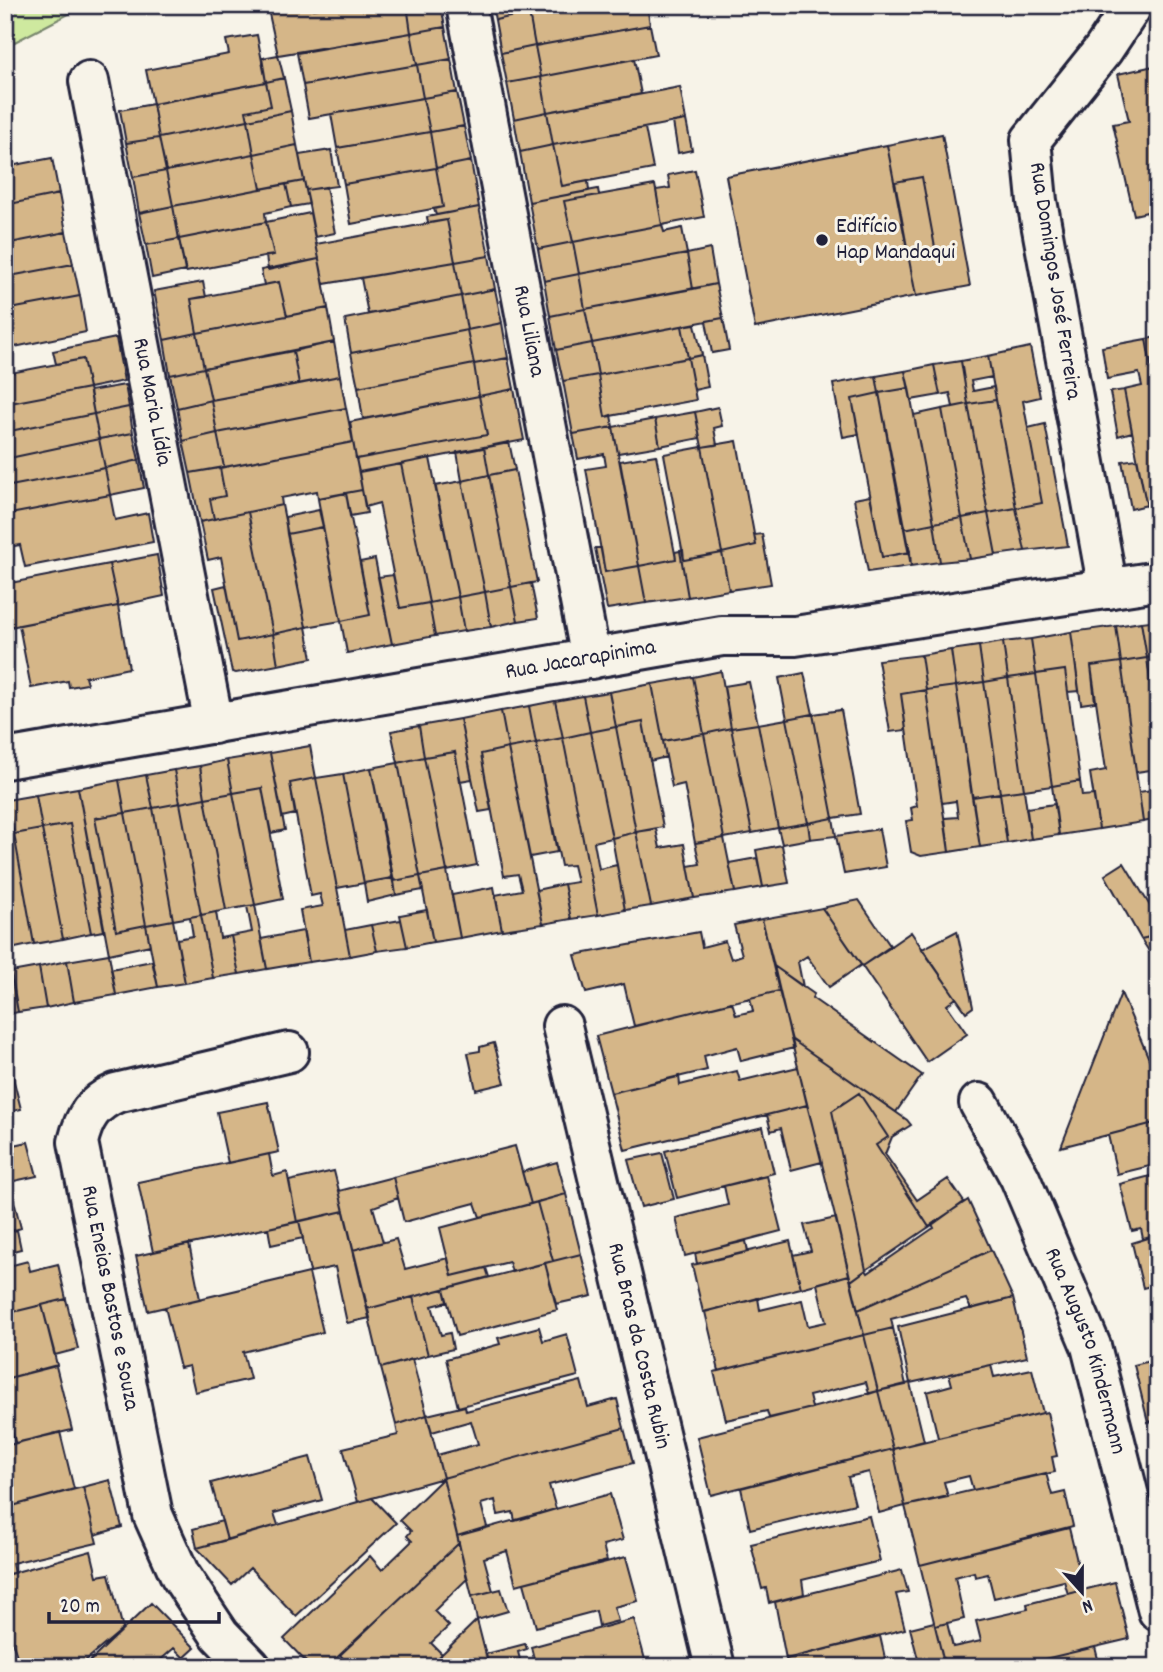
<svg xmlns="http://www.w3.org/2000/svg" width="1163" height="1672" font-family="Dekko,sans-serif">
<rect width="100%" height="100%" fill="#f7f3e8"/>
<filter id="ink" filterUnits="userSpaceOnUse"><feTurbulence type="fractalNoise" baseFrequency=".0143" numOctaves="2"/><feDisplacementMap in="SourceGraphic" scale="14" xChannelSelector="R" yChannelSelector="G"/><feConvolveMatrix kernelMatrix="1 2 1 2 8 2 1 2 1" color-interpolation-filters="sRGB"/></filter>
<g filter="url(#ink)">
<!-- green -->
<path fill="#cee99f" stroke="#78866d" stroke-width="2" d="M5,5H86L5,47Z"/>
<!-- building -->
<path fill="#d5b688" stroke="#22223b" stroke-width="2" d="M290,5H313L314,9L334,5H407L411,33L278,55L268,9Z
M407,5H441L445,27L411,33Z
M492,5H527L529,13L495,20Z
M527,5H570L529,13Z
M570,5H647L650,25L535,46L529,13Z
M529,13L535,46L501,53L495,20Z
M650,25L656,55L541,77L535,46Z
M445,27L451,59L417,65L411,33Z
M411,33L417,65L303,85L297,53Z
M257,35L266,82L153,104L146,70L229,54L226,40Z
M535,46L541,77L507,83L501,53Z
M278,55L284,78L266,82L262,58Z
M451,59L457,92L423,98L417,65Z
M634,59L641,94L547,112L541,77Z
M417,65L423,98L309,118L303,85Z
M1158,65V255L1147,212L1134,215L1113,124L1129,121L1118,74Z
M541,77L547,112L514,119L507,83Z
M284,78L291,111L248,120L246,111L271,106L266,82Z
M266,82L271,106L246,111L248,120L159,138L153,104Z
M680,87L686,120L553,145L547,112Z
M457,92L464,126L430,132L423,98Z
M423,98L430,132L337,148L331,114Z
M153,104L159,138L126,143L120,110Z
M291,111L297,145L254,154L248,120Z
M547,112L553,145L520,152L514,119Z
M248,120L254,154L166,171L159,138Z
M686,120L692,150L678,153L673,122Z
M464,126L471,161L436,168L430,132Z
M645,128L653,169L562,186L553,145Z
M430,132L436,168L344,184L337,148Z
M942,134L970,286L916,296L887,145Z
M159,138L166,171L133,177L126,143Z
M297,145L304,181L261,189L254,154Z
M553,145L562,186L588,181L589,191L529,202L520,152Z
M887,145L916,296L755,328L726,176Z
M331,150L337,186L306,190L299,155Z
M254,154L261,189L173,206L166,171Z
M52,158L59,194L5,205V167Z
M471,161L479,207L436,215L434,209L443,207L436,168Z
M436,168L443,207L351,224L344,184Z
M695,170L704,217L662,225L656,190L670,188L668,175Z
M166,171L173,206L139,213L133,177Z
M922,177L936,253L909,258L895,182Z
M304,181L309,204L291,207L286,184Z
M286,184L291,207L265,213L266,222L179,239L173,206Z
M655,185L662,225L573,242L564,201Z
M326,187L335,233L315,237L306,190Z
M598,189L599,195L564,201L573,242L538,249L529,202Z
M59,194L66,232L5,244V205Z
M173,206L179,239L146,245L139,213Z
M479,207L489,256L455,262L447,220L428,223L427,217Z
M310,213L319,259L268,270L266,256L274,255L266,222Z
M447,220L455,262L324,284L316,244Z
M266,222L274,255L186,272L179,239Z
M662,225L664,232L682,228L687,254L579,274L573,242Z
M66,232L73,264L5,277V244Z
M179,239L185,271L152,278L146,245Z
M573,242L579,274L544,281L538,249Z
M710,249L716,284L693,289L687,254Z
M687,254L693,289L585,309L579,274Z
M489,256L495,289L461,296L455,262Z
M319,259L328,308L287,316L279,282L264,285L261,270Z
M455,262L461,296L368,314L361,278Z
M73,264L80,296L5,310V277Z
M579,274L585,309L550,316L544,281Z
M203,282L206,297L191,299L197,333L164,340L154,291Z
M279,282L287,316L197,333L191,299Z
M716,284L723,318L592,343L585,309Z
M495,289L502,323L467,330L461,296Z
M80,296L86,332L5,349V310Z
M461,296L467,330L351,353L345,319Z
M328,308L334,342L204,368L197,333Z
M585,309L592,343L556,350L550,316Z
M723,318L729,350L712,353L706,321Z
M502,323L508,358L474,364L467,330Z
M695,324L702,355L688,358L682,326Z
M682,326L688,358L598,375L592,343Z
M467,330L474,364L358,387L351,353Z
M197,333L204,368L170,375L164,340Z
M1158,337V371L1152,372L1146,339Z
M116,338L124,381L89,388L83,359L56,364L53,351Z
M1146,339L1158,404V500L1146,503L1124,390L1142,386L1139,373L1107,379L1102,347Z
M334,342L340,376L299,384L293,351Z
M592,343L598,375L563,381L556,350Z
M1030,347L1040,397L1023,401L1042,503L1016,508L988,356Z
M293,351L299,384L211,400L204,368Z
M702,355L708,387L694,390L688,358Z
M988,356L992,377L971,381L973,391L994,387L996,400L968,404L961,361Z
M508,358L514,389L479,396L474,364Z
M688,358L696,400L605,417L598,375Z
M83,359L89,388L5,404V374Z
M961,361L968,404L953,407L950,393L940,395L934,365Z
M474,364L479,396L363,419L358,387Z
M934,365L940,395L911,400L905,371Z
M204,368L211,400L177,408L170,375Z
M905,371L909,388L879,393L876,376Z
M598,375L605,417L611,415L613,427L573,434L563,381Z
M340,376L346,408L217,433L211,400Z
M876,376L879,393L852,399L859,434L843,437L833,384Z
M125,385L129,407L94,414L90,391Z
M89,388L94,414L5,432V404Z
M909,388L934,523L904,529L879,393Z
M514,389L524,440L359,472L356,459L487,435L479,396Z
M1124,390L1132,432L1118,436L1110,392Z
M879,393L910,552L882,557L852,399Z
M479,396L487,435L356,459L350,422Z
M211,400L217,433L183,441L177,408Z
M996,400L1016,508L988,513L968,404Z
M968,404L988,513L962,518L942,409Z
M129,407L133,433L99,439L94,414Z
M718,407L722,426L714,428L717,445L702,447L695,412Z
M346,408L353,442L224,467L217,433Z
M942,409L962,518L934,523L914,415Z
M695,412L700,438L660,446L655,419Z
M94,414L99,439L5,459V432Z
M655,419L660,446L618,453L613,427Z
M1045,424L1068,546L1025,551L1016,508L1042,503L1028,428Z
M613,427L639,566L605,572L586,469L606,466L604,454L578,459L573,434Z
M133,433L139,460L105,468L99,439Z
M217,433L224,467L190,473L183,441Z
M99,439L105,468L5,487V459Z
M737,441L756,545L722,553L702,447Z
M353,442L362,490L318,498L317,491L281,498L282,505L214,519L210,499L225,496L220,468Z
M509,442L515,470L489,475L484,447Z
M484,447L489,475L462,481L457,452Z
M702,447L722,553L684,560L664,454Z
M656,455L676,559L639,566L620,461Z
M430,458L458,597L429,603L401,464Z
M1137,459L1146,503L1158,500V537L1154,538L1147,505L1131,509L1122,461Z
M139,460L144,488L110,495L105,468Z
M401,464L429,603L400,608L379,503L365,507L359,472Z
M105,468L110,495L5,515V487Z
M220,468L225,496L210,499L214,519L200,522L190,473Z
M515,470L537,582L511,587L489,475Z
M489,475L511,587L485,592L462,481Z
M462,481L485,592L458,597L435,486Z
M362,490L367,513L350,516L346,493Z
M346,493L370,615L341,621L318,499Z
M110,495L115,520L148,513L153,542L25,567L20,545L8,547L5,515Z
M870,496L882,557L910,552L911,566L868,572L854,499Z
M282,505L306,627L273,634L248,512Z
M1016,508L1025,551L996,555L988,513Z
M319,510L323,527L287,534L285,517Z
M248,512L273,634L237,641L221,557L208,560L200,522Z
M988,513L996,555L970,559L962,518Z
M962,518L970,559L940,562L934,523Z
M934,523L940,562L911,566L904,529Z
M323,527L341,621L306,627L287,534Z
M762,534L771,584L729,590L722,553L756,545L754,535Z
M595,548H601L605,572L639,566L646,603L607,609Z
M683,550L684,560L722,553L729,590L688,597L680,551Z
M680,551L688,597L646,603L639,566L676,559L675,552Z
M157,555L164,596L118,606L109,564Z
M375,559L392,644L347,653L341,621L370,615L360,562Z
M109,564L118,606L5,628V584Z
M393,575L400,608L429,603L435,636L392,644L378,577Z
M531,583L538,618L518,621L511,587Z
M226,585L237,641L273,634L278,665L236,673L232,672L214,588Z
M511,587L518,621L491,627L485,592Z
M485,592L491,627L464,631L458,597Z
M458,597L464,631L435,636L429,603Z
M118,606L129,668L85,677L87,684L69,687L68,681L31,688L19,625Z
M1158,620V656L1147,658L1141,622Z
M1141,622L1147,658L1121,662L1116,626Z
M1116,626L1121,662L1091,666L1095,702L1081,704L1071,632Z
M306,627L312,658L278,665L273,634Z
M1071,632L1079,691L1068,692L1065,670L1036,674L1031,639Z
M6,638L12,666L5,668V639Z
M1031,639L1036,674L1008,678L1003,642Z
M1003,642L1008,678L984,682L979,646Z
M979,646L984,682L956,686L951,650Z
M951,650L956,686L926,690L921,655Z
M921,655L926,690L901,694L906,730L890,732L878,660Z
M1158,656V739L1147,658Z
M1147,658L1158,739V769L1136,772L1121,662Z
M1121,662L1143,822L1099,829L1090,773L1106,770L1091,666Z
M1065,670L1080,781L1052,786L1036,674Z
M721,671L731,728L704,734L693,677Z
M804,673L813,714L787,719L779,678Z
M1036,674L1052,786L1024,790L1008,678Z
M693,677L704,734L663,741L652,684Z
M1008,678L1024,790L1000,793L984,682Z
M749,682L758,724L731,728L724,686Z
M984,682L1000,793L972,797L956,686Z
M652,684L666,757L650,761L643,722L616,727L609,692Z
M956,686L980,847L949,852L945,818L958,817L956,801L942,803L926,690Z
M926,690L949,852L921,856L911,852L906,821L913,820L911,808L917,806L901,694Z
M609,692L616,727L590,732L583,696Z
M583,696L590,732L563,738L555,701Z
M555,701L563,738L536,743L529,706Z
M529,706L536,743L508,748L501,711Z
M841,710L860,814L833,818L813,714Z
M501,711L508,748L481,754L491,810L479,812L460,719Z
M813,714L833,818L808,823L787,719Z
M460,719L472,779L460,781L455,752L424,757L419,726Z
M787,719L808,823L778,828L758,724Z
M643,722L663,827L636,832L616,727Z
M758,724L778,828L752,833L731,728Z
M419,726L424,757L398,763L391,731Z
M616,727L636,832L612,838L590,732Z
M731,728L752,833L724,838L704,734Z
M590,732L612,838L594,842L599,869L617,865L625,910L598,915L563,738Z
M704,734L724,838L695,843L684,784L672,787L663,741Z
M563,738L598,915L571,919L564,884L577,882L573,865L561,866L536,743Z
M536,743L557,852L530,857L508,748Z
M310,746L316,778L290,783L295,814L282,817L270,753Z
M508,748L543,924L502,930L495,895L522,890L518,874L504,876L481,754Z
M455,752L477,865L447,871L424,757Z
M270,753L285,830L271,833L262,788L233,793L227,760Z
M424,757L447,871L420,876L398,763Z
M227,760L233,793L205,798L200,766Z
M398,763L420,876L394,881L371,768Z
M200,766L205,798L180,803L174,770Z
M371,768L392,878L364,883L343,774Z
M174,770L180,803L153,808L146,775Z
M343,774L364,883L337,888L316,778Z
M146,775L153,808L125,813L119,780Z
M316,778L350,956L309,962L300,910L323,906L320,894L311,896L290,783Z
M119,780L125,813L95,818L116,931L146,925L150,945L109,954L78,788Z
M1080,781L1082,796L1094,795L1099,829L1059,835L1052,786Z
M78,788L104,931L91,933L70,824L42,829L36,795Z
M262,788L283,899L255,905L233,793Z
M1158,789V819L1143,822L1139,792Z
M1024,790L1031,839L1007,843L1000,793Z
M233,793L255,905L226,910L205,798Z
M1000,793L1007,843L980,847L972,797Z
M36,795L42,829L14,834L7,800Z
M205,798L226,910L201,915L180,803Z
M5,800L14,834L5,836Z
M180,803L201,915L173,920L153,808Z
M1055,804L1059,835L1031,839L1026,808Z
M153,808L173,920L146,925L125,813Z
M125,813L146,925L116,931L95,818Z
M833,818L836,836L810,839L808,823Z
M808,823L810,839L782,844L778,828Z
M70,824L91,933L63,939L42,829Z
M42,829L63,939L34,944L14,834Z
M656,829L660,848L684,844L694,898L651,906L636,832Z
M879,829L886,867L844,874L836,836Z
M636,832L651,906L625,910L612,838Z
M14,834L34,944L6,950L5,836Z
M724,838L735,892L694,898L688,866L700,864L695,843Z
M782,845L789,883L763,887L756,850Z
M757,858L763,887L735,892L729,863Z
M1124,863L1158,919V935L1141,939L1105,875Z
M447,871L460,938L433,942L420,876Z
M420,876L423,890L396,895L394,881Z
M392,878L396,895L367,902L364,883Z
M564,884L571,919L543,924L536,890Z
M494,887L502,930L460,938L452,895Z
M859,900L891,947L862,966L822,908Z
M255,905L267,969L239,974L231,936L252,932L247,906Z
M822,908L861,965L829,987L807,956L798,962L803,987L774,966L762,919Z
M427,910L433,942L407,947L400,915Z
M216,912L220,938L231,936L239,974L213,978L201,915Z
M201,915L213,978L185,983L177,939L193,936L190,917Z
M762,919L779,991L634,1026L624,984L586,993L575,955L699,932L702,947L725,941L731,959L742,955L734,925Z
M173,920L185,983L158,987L146,925Z
M401,920L407,947L377,951L371,925Z
M371,925L377,951L350,956L345,930Z
M303,931L309,962L267,969L261,939Z
M957,931L973,1007L966,1012L922,949Z
M911,932L956,998L947,1005L967,1034L927,1062L862,966Z
M1158,935V965L1141,939Z
M109,954L116,995L74,1002L67,961Z
M67,961L74,1002L46,1008L39,967Z
M152,961L158,987L116,995L111,969Z
M774,966L814,994L812,998L922,1075L896,1112L791,1039Z
M39,967L46,1008L18,1012L11,972Z
M12,981L18,1012L5,1015V983Z
M779,991L794,1048L741,1061L737,1047L704,1056L707,1070L611,1093L596,1036L732,1002L736,1015L753,1011L750,998Z
M1121,993L1158,1080V1122L1061,1147Z
M791,1039L907,1120L911,1125L892,1137L885,1154L917,1200L948,1179L964,1202L929,1227L876,1145L888,1137L859,1093L832,1111L866,1270L851,1281Z
M494,1043L505,1083L476,1090L468,1053L480,1051V1047Z
M8,1058L21,1109L5,1113V1059Z
M798,1067L807,1105L625,1150L611,1093L679,1076L680,1085L737,1071L740,1081Z
M859,1093L888,1137L876,1145L929,1227L866,1270L832,1111Z
M268,1102L279,1152L228,1163L217,1112Z
M807,1105L822,1162L791,1170L781,1128L771,1131L767,1115Z
M1158,1122V1164L1117,1174L1108,1135Z
M763,1127L774,1173L677,1198L665,1151Z
M28,1142L37,1176L5,1183V1147Z
M515,1146L531,1204L480,1217L475,1203L404,1222L393,1177Z
M662,1153L674,1199L641,1207L628,1160Z
M269,1154L273,1176L287,1172L297,1222L153,1252L138,1182Z
M557,1162L566,1194L531,1204L522,1172Z
M334,1171L344,1211L297,1222L289,1181Z
M1158,1174V1235L1143,1239L1141,1229L1132,1231L1120,1184Z
M767,1176L781,1231L685,1256L676,1218L728,1205L724,1186Z
M393,1177L398,1198L373,1207L383,1242L353,1250L339,1191Z
M9,1182L21,1228L5,1233V1183Z
M566,1194L581,1254L553,1261L537,1202Z
M968,1200L991,1250L858,1310L851,1281L866,1270L868,1273L932,1229L934,1228L932,1224Z
M537,1202L553,1261L512,1272L509,1262L452,1276L440,1228Z
M344,1211L370,1318L347,1323L335,1267L310,1272L299,1221Z
M836,1218L849,1275L801,1288L793,1255L811,1251L804,1225Z
M299,1221L303,1238L271,1245L268,1228Z
M17,1230L21,1249L5,1253V1233Z
M1158,1235V1284L1143,1288L1132,1243Z
M396,1239L405,1269L448,1258L452,1276L486,1268L489,1277L367,1309L353,1250Z
M746,1241L748,1252L697,1264L695,1253Z
M790,1241L801,1288L703,1312L692,1265Z
M189,1244L200,1299L148,1311L136,1256Z
M991,1250L1013,1298L971,1309L966,1299L891,1319L893,1328L864,1335L858,1310Z
M581,1254L592,1296L556,1304L545,1263Z
M28,1261L30,1271L58,1264L66,1299L5,1314V1267Z
M545,1263L557,1310L457,1336L444,1289Z
M309,1273L323,1332L243,1352L250,1379L195,1392L189,1366L180,1368L165,1307Z
M849,1275L864,1335L719,1371L705,1312L758,1298L760,1310L802,1300L808,1326L826,1322L817,1284Z
M444,1289L447,1302L432,1306L441,1335L450,1333L453,1349L428,1355L413,1297Z
M1158,1296V1335L1149,1298Z
M413,1297L428,1355L381,1368L367,1309Z
M1013,1298L1027,1357L910,1383L898,1327Z
M66,1299L78,1349L55,1355L42,1305Z
M42,1305L57,1365L5,1379V1314Z
M539,1327L543,1341L567,1334L578,1376L458,1407L446,1359L500,1344L498,1338Z
M893,1328L906,1385L878,1391L864,1335Z
M864,1335L878,1391L869,1394L866,1382L809,1396L812,1408L769,1418L767,1411L726,1420L714,1372Z
M412,1359L427,1415L396,1425L381,1368Z
M1158,1359V1420L1148,1422L1134,1365Z
M991,1365L994,1377L1032,1369L1043,1413L938,1438L927,1392L952,1385L949,1374Z
M56,1366L72,1430L15,1443L12,1429L5,1431V1379Z
M581,1381L588,1407L617,1399L624,1428L443,1478L437,1455L478,1444L471,1421L432,1432L427,1415L465,1406L466,1411Z
M910,1383L924,1441L893,1449L878,1391Z
M878,1391L893,1449L711,1495L697,1437Z
M1047,1412L1057,1456L1052,1457L1055,1472L973,1490L969,1476L944,1482L948,1497L905,1506L893,1449Z
M427,1415L443,1478L358,1502L343,1448L398,1435L396,1425Z
M624,1428L633,1463L549,1485L556,1509L515,1521L513,1512L498,1515L495,1500L481,1504L487,1527L457,1536L443,1478Z
M60,1432L74,1489L5,1508V1446Z
M893,1449L905,1506L879,1513L869,1472L848,1477L855,1504L750,1529L741,1488Z
M310,1457L322,1500L274,1513L278,1525L227,1540L211,1483Z
M1046,1473L1052,1495L1065,1492L1073,1526L920,1565L905,1506Z
M443,1478L459,1543L327,1667H311L284,1639L370,1556L382,1570L412,1541L407,1536L411,1531L400,1520Z
M110,1480L122,1527L95,1535L83,1487Z
M83,1487L97,1543L12,1563L14,1573L5,1575V1508Z
M610,1494L623,1540L603,1545L607,1561L516,1585L507,1551L484,1558L493,1591L472,1596L457,1536Z
M372,1498L396,1523L296,1616L250,1568L232,1585L197,1548Z
M869,1516L880,1561L802,1580L804,1594L769,1603L766,1588L762,1589L751,1544Z
M222,1521L227,1540L197,1548L193,1529Z
M1069,1528L1084,1590L1068,1594L1064,1581L994,1598L988,1574L975,1577L974,1572L955,1577L964,1619L935,1626L920,1565Z
M459,1543L467,1579L434,1611L449,1626L431,1643L442,1654L428,1667H351L340,1655Z
M91,1551L97,1576L109,1574L123,1629L78,1667H23L19,1662L11,1638L5,1640V1575Z
M626,1557L638,1601L614,1607L618,1621L599,1626L596,1611L536,1627L524,1583Z
M902,1570L908,1592L896,1594L905,1629L786,1659L775,1602Z
M1115,1582L1129,1639L1011,1667H945L935,1626L947,1623L953,1647L981,1641L976,1621L1028,1609L1027,1604Z
M501,1589L508,1611L477,1620L472,1596Z
M151,1603L195,1648L184,1658L174,1648L156,1664L158,1667H84Z
M634,1619L647,1667H536L531,1647Z
M477,1620L489,1667H428L442,1654Z
M934,1622L945,1667H920L910,1628Z
M880,1636L887,1667H788L786,1659Z
M525,1644L527,1649L518,1652L522,1667H489L486,1654Z
M1095,1647L1100,1667H1011Z"/>
<g fill="none" stroke-linecap="round" stroke-linejoin="round">
<defs>
<g id="minor">
<path id="s1" d="M466,5L591,659"/>
<path id="s2" d="M89,81L214,724"/>
<path d="M1108,589L1037,201L1031,140L1103,50L1133,5"/>
<path id="s3" d="M5,759L722,636H795L1158,581"/>
<path id="s4" d="M562,1026L715,1667"/>
<path id="s5" d="M979,1103L1020,1178L1091,1346L1158,1611"/>
<path d="M251,1667L220,1635L180,1575L153,1515L78,1142C84,1117 93,1103 116,1093L289,1052"/>
</g>
</defs>
<!-- minor casing -->
<use href="#minor" stroke="#22223b" stroke-width="44"/>
<!-- minor -->
<use href="#minor" stroke="#f7f3e8" stroke-width="38"/>
</g>
</g>
<!-- markers -->
<circle fill="#22223b" stroke="#f7f3e8" stroke-width="2.5" cx="822" cy="240" r="7"/>
<g text-anchor="middle" dominant-baseline="central" stroke-width="6" stroke-linejoin="round" paint-order="stroke">
<!-- poi labels -->
<g font-size="23" fill="#22223b" stroke="#f7f3e8" text-anchor="start">
<text x="836" y="227">Edifício<tspan x="836" dy="26">Hap Mandaqui</tspan></text>
</g>
<!-- street labels -->
<g font-size="23" fill="#22223b" stroke="#f7f3e8">
<text transform="translate(1054 281) rotate(81)">Rua Domingos José Ferreira</text>
<text stroke="none"><textPath href="#s1" startOffset="332">Rua Liliana</textPath></text>
<text stroke="none"><textPath href="#s2" startOffset="327">Rua Maria Lídia</textPath></text>
<text stroke="none"><textPath href="#s3" startOffset="584">Rua Jacarapinima</textPath></text>
<text transform="translate(109 1298) rotate(79)">Rua Eneias Bastos e Souza</text>
<text stroke="none"><textPath href="#s4" startOffset="329">Rua Bras da Costa Rubin</textPath></text>
<text stroke="none"><textPath href="#s5" startOffset="271">Rua Augusto Kindermann</textPath></text>
</g>
</g>
<!-- margin -->
<rect width="1163" height="1672" fill="none" stroke="#f7f3e8" stroke-width="28"/>
<rect x="14" y="14" width="1135" height="1644" fill="none" stroke="#22223b" stroke-width="2.5" filter="url(#ink)"/>
<!-- north arrow -->
<g transform="translate(1082 1592) rotate(159)" stroke="#f7f3e8" stroke-width="5" paint-order="stroke">
<path d="M0-5L12 26L0 18L-12 26Z" fill="#22223b"/>
<text y="-10" font-size="19" font-weight="bold" text-anchor="middle" fill="#22223b">N</text>
</g>
<!-- scale -->
<path d="M49 1612v10h170v-10" fill="none" stroke="#22223b" stroke-width="3.5"/>
<text x="60" y="1612" font-size="21" fill="#22223b" stroke="#f7f3e8" stroke-width="5" paint-order="stroke">20 m</text>
</svg>
